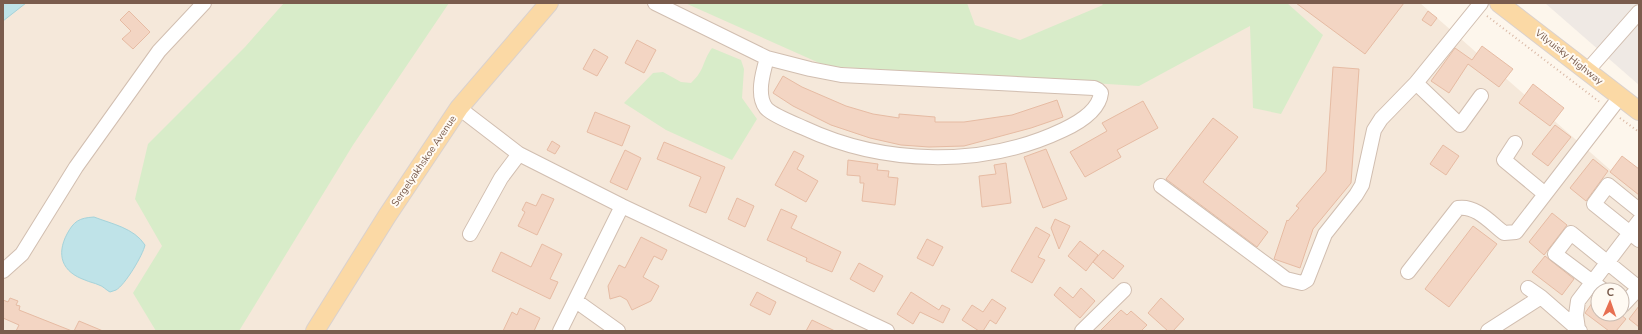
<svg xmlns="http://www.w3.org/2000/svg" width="1642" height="334" font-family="'Nunito Sans',sans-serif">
<rect width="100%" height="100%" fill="#fdf6ec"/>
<!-- residential -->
<path fill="#f5e8da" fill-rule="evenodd" d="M3,3H1420L1639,195V331H3ZM1598,290H1622V314H1598Z"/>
<!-- industrial -->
<path fill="#efe9e4" d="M1545,3H1639V85Z"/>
<!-- green -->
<path fill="#d8ecc9" d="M284,3H449L353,145L239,331H156L133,293L162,246L135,199L148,144L245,47Z
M685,3H967L975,25L1020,40L1103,5L1101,3H1287L1323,35L1281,114L1253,108L1250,26L1139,86L826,66Z
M712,48L741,60L744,69L742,98L757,119L732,160L666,130L624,103L653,73L663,72L681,82L691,83C705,70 702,62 712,48Z"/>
<!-- water -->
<path fill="#bfe3e8" stroke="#a5d3da" d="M3,3H26L3,21Z
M94,217C112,224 134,228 145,245C143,255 125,285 116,290C114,291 112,291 110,292C106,290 103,286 99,285C95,283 89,282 85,280C62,272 56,255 67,234C74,221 79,218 94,217Z"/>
<!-- building -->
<path fill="#f3d5c3" stroke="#e6bba3" d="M1296,3H1404L1365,54Z
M129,11L150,32L133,49L122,39L131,31L120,20Z
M1428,11L1437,18L1431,26L1422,20Z
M637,40L656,50L644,73L625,63Z
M1482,46L1513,69L1499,87L1468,64L1449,93L1431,81L1455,48L1472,60Z
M594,49L608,57L597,76L583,69Z
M1333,67L1359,69L1351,183L1313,229L1300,268L1274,259L1287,220L1288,221L1299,208L1296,206L1326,171Z
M783,76L802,87L846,106L873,114L899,118V114L935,117V122H964L1012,115L1057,100L1063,117L1031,128L964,146L929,147L901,145L870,138L831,125L793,106L773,93Z
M1533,84L1564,108L1550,126L1519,103Z
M1143,101L1158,128L1117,150L1121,157L1085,177L1070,152L1107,131L1102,123Z
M595,112L630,126L622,146L587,132Z
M1213,118L1238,137L1203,182L1268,232L1257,247L1166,179Z
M1555,125L1571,137L1548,166L1532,154Z
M552,141L560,146L555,154L547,150Z
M664,142L725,167L706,213L689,206L701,177L657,159Z
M1443,145L1459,156L1446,175L1430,164Z
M1046,149L1067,199L1043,208L1024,157Z
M625,150L641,158L627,190L610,182Z
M794,151L804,156L797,169L818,181L806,202L775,185Z
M1622,156L1639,169V195L1610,172Z
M1593,159L1608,171L1586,201L1570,188Z
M848,160L878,164L877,170L889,171L888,177L898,178L895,205L862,201L864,183H860V176L847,175Z
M1006,163L1011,203L982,207L979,176L996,174L994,165Z
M542,194L554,199L537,235L518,226L525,212L522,210L526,202L536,206Z
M737,198L754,206L745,227L728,219Z
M781,209L797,216L791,228L841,252L832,272L806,261L807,258L767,240Z
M1552,213L1567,225L1544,255L1529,242Z
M1055,219L1070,226L1059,249L1051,228Z
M1473,226L1497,244L1449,307L1425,289Z
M1036,227L1050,235L1038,257L1045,260L1032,283L1011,271Z
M641,237L667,250L662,260L654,256L643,277L659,286L651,301L632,310L627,300L620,296L610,299L608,286L619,265L625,268Z
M927,239L943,247L933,266L917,258Z
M1080,241L1098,255L1086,271L1068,256Z
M542,244L562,254L550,279L558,282L550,299L492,271L501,252L531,267Z
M1103,250L1124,266L1113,279L1093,262Z
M1545,256L1574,279L1562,295L1532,272Z
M859,263L883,276L874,292L850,279Z
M1060,287L1073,298L1081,288L1095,301L1080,318L1054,295Z
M757,292L776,302L770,315L750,305Z
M911,292L939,310L942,305L950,309L943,323L920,312L913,324L897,314Z
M1597,296L1598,297V314H1620L1626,319L1616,331H1609L1585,313Z
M10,298L18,301L16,305L20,306L19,310L72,331H16L19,325L3,318V300L8,302Z
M1161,298L1184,319L1173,331H1168L1148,313Z
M992,299L1006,308L996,324L990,320L983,331H979L962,320L972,305L983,312Z
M1639,306V327L1629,319Z
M520,308L540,318L534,331H503L512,312L517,315Z
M1121,310L1127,315L1131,311L1147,325L1141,331H1100Z
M812,320L835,331H806Z
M79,321L103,331H74Z"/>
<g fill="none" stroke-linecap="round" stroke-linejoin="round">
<defs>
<path id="minor" d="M655,3L767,58L810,69L841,75L1094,88L1098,90L1101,93C1099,111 1078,123 1063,130C983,168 883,165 804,128C795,124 772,115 766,108C756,95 763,72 767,58
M1587,71L1639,12
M1416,83L1460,125L1481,96
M459,108L519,154L622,206L887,331
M1515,143L1504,160L1545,194
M1161,186L1286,279L1302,283L1307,280L1325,234L1356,195L1362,185L1374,130L1381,119L1416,83L1481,3
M1639,210L1608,185L1594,204L1639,240
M470,234L501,178L519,154
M3,271L22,254L76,167L159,51L204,3
M1408,272L1458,208C1476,205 1491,223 1504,233L1516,232L1620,97
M1528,288L1541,297L1580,331
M1603,290L1555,254L1571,233L1639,288
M576,301L618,331
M1622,304L1623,305L1639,288
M560,331L622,206
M1082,331L1124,290
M1488,331L1541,297
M1577,331L1578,329L1576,315L1578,301L1639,221"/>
<path id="major" d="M1499,3L1639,111
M315,331L387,216L459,108L549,3"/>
</defs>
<!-- minor casing -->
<use href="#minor" stroke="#d1beb0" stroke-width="16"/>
<!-- major casing -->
<use href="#major" stroke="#dad1cd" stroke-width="20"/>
<!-- path -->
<path stroke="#d9b8a5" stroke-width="2" stroke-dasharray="1 3" stroke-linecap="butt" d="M1487,16L1601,103
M1620,118L1639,132"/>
<!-- minor -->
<use href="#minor" stroke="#fff" stroke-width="14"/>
<!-- major -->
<use href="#major" stroke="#fbd9a5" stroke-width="18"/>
</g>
<g text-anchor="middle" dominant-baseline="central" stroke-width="4" stroke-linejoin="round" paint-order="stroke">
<!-- street labels -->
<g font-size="10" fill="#7a5c4d" stroke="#fffaf3">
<text transform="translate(1569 57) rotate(38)">Vilyuisky Highway</text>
<text transform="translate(424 161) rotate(-56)">Sergelyakhskoe Avenue</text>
</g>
</g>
<!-- border -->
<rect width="1642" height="334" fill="none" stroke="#7a5c4d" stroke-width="8"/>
<!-- north arrow -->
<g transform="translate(1610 302) rotate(2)"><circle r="19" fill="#fffaf3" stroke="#cabbb1"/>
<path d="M0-3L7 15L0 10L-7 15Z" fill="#e76f51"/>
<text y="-6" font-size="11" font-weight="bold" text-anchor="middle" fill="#7a5c4d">С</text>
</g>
</svg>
